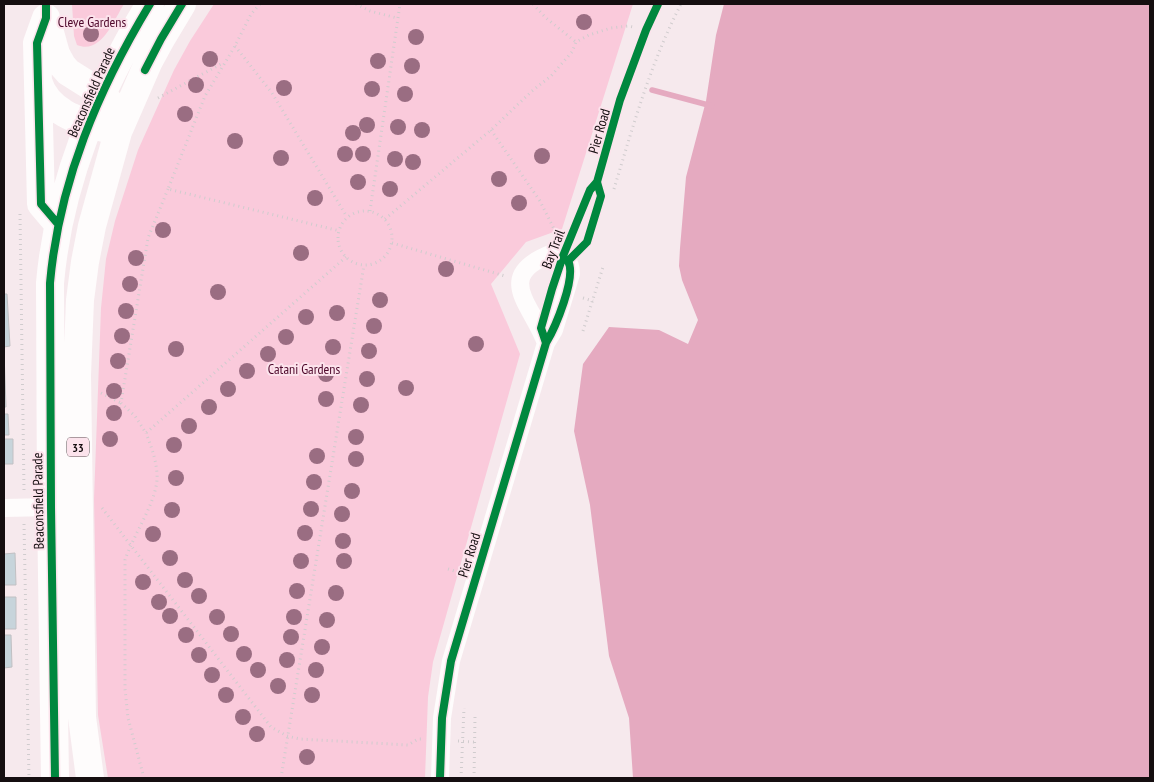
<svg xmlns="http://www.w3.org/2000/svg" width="1154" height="782" font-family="'PT Sans Narrow',sans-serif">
<rect width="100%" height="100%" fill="#f6e9ed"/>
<!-- green -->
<path fill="#facadb" d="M72,4H124C114,20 101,55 77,45L74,36Z
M214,4H633L562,229L526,242L491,284L520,354L433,662L428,697L425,778H108L98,715L94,499L101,308L106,259L115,221L138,150L174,70L190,41Z"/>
<!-- water -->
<path fill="#e5aac0" d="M724,4H1150V778H633L629,718L609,656L590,505L574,431L583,364L609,327L659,330L688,344L698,320L682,280L679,266L680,248L686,177L706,101L716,35Z"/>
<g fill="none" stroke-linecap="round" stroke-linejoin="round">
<!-- stream -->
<path stroke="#e5aac0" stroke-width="5.5" d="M652,90L712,106"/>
</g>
<!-- building -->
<path fill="#c7d4db" stroke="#c1c0c3" d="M4,294H7L10,346L4,347Z
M4,352L6,407H4Z
M4,414H8L9,435H4Z
M4,439H13V464H4Z
M15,553L16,585H4V554Z
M4,597H16V629H4Z
M4,635H11L12,667L4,668Z"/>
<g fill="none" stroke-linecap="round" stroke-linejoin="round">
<!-- path -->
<path stroke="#d0ccce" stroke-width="3" stroke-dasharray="1 4" stroke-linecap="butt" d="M260,4L251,14L235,46L205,96L168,189L340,231
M356,4L370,11L397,18
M533,4L546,18L576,42
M235,46L272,93L347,217
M158,98L223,63
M491,130L540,201L558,237
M168,189L148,238L121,403L135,416L146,433L346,257
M614,189C633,126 651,62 681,4
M338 238a27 27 0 1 1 54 0a27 27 0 1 1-54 0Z
M370,211L400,4
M20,214L24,490
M385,219L491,130L532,91L551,76L572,52L576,42L589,35L611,28L628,26L633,27
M392,243L505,276
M583,298L593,301
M583,331L603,267
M101,393L121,403
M102,508L271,727L287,736L300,739L408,745L418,739H424
M24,524L29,778
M448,569L461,573
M458,741L474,742
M144,778L128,718L125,689V560C133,535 159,499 157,474C156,459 151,446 146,433
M281,778L364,265
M461,778L464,708
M474,778L475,717"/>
<!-- lane -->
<path stroke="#fefcfc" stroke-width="9" d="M568,261L587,242L601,196L597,182L620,100L646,30L658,4"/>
<!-- street -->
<path stroke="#fefcfc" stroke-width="18" d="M4,508L51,507
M440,778L442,718L451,661L546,343L554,330L571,274C571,261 565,256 553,253C492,276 532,304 546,343"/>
<!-- primary -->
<path stroke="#fefcfc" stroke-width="28" d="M46,18L37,43L41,204L58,224
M46,18L56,54L62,65L68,72L95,89L114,107
M38,81C47,112 78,121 107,129
M55,778L51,507L50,283C59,182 98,90 150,4
M90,778L82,717L77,375L80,300L85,262L92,226L118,132L149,61L161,39L182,4"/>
<defs>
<path id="cycleway" d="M46,4V18L37,43L41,204L58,224
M145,70L161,39L182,4
M546,343L541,328L552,289L563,256L590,190L597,182
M55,778L51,507L50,283C59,182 98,90 150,4
M440,778L442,718L451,661L546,343C555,328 577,277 568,261L587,242L601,196L597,182L620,100L646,30L658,4"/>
</defs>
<!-- cycleway casing -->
<use href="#cycleway" stroke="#fce3ec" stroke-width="11"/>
<!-- cycleway -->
<use href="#cycleway" stroke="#00873e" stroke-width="8"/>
</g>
<!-- trees -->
<g fill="#9a6d82">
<circle cx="584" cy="22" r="8"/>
<circle cx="91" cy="34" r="8"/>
<circle cx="416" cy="37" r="8"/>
<circle cx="210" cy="59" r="8"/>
<circle cx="378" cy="61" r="8"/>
<circle cx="412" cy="66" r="8"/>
<circle cx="196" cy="85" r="8"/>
<circle cx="284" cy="88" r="8"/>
<circle cx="372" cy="89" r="8"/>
<circle cx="405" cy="94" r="8"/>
<circle cx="185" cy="114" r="8"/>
<circle cx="367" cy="125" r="8"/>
<circle cx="398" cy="127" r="8"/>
<circle cx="422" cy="130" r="8"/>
<circle cx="353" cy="133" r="8"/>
<circle cx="235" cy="141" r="8"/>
<circle cx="345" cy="154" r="8"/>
<circle cx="363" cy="154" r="8"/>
<circle cx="542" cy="156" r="8"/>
<circle cx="281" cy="158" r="8"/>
<circle cx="395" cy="159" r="8"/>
<circle cx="413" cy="162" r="8"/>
<circle cx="499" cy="179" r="8"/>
<circle cx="358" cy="182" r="8"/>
<circle cx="390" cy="189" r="8"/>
<circle cx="315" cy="198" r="8"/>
<circle cx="519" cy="203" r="8"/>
<circle cx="163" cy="230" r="8"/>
<circle cx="301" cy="253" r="8"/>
<circle cx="136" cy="258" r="8"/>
<circle cx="446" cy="269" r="8"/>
<circle cx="130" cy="284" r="8"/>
<circle cx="218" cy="292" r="8"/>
<circle cx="380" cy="300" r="8"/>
<circle cx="126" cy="311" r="8"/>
<circle cx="337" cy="313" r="8"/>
<circle cx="306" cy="317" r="8"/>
<circle cx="374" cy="326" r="8"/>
<circle cx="122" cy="336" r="8"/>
<circle cx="286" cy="337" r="8"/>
<circle cx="476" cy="344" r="8"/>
<circle cx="333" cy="347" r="8"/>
<circle cx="176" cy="349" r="8"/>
<circle cx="369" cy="351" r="8"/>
<circle cx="268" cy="354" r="8"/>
<circle cx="118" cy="361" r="8"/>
<circle cx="247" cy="371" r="8"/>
<circle cx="326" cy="374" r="8"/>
<circle cx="367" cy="379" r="8"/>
<circle cx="406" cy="388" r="8"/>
<circle cx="228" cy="389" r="8"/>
<circle cx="114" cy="391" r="8"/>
<circle cx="326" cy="399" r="8"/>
<circle cx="361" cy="405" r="8"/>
<circle cx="209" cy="407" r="8"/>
<circle cx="114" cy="413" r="8"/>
<circle cx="189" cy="426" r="8"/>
<circle cx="356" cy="437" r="8"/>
<circle cx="110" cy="439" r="8"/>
<circle cx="174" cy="445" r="8"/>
<circle cx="317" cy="456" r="8"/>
<circle cx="356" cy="459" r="8"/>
<circle cx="176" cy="478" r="8"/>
<circle cx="314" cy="482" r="8"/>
<circle cx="352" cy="491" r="8"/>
<circle cx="311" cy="509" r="8"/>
<circle cx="172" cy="510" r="8"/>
<circle cx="342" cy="514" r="8"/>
<circle cx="305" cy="533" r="8"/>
<circle cx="153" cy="534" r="8"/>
<circle cx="343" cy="541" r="8"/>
<circle cx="170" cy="558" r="8"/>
<circle cx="301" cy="561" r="8"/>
<circle cx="344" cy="561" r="8"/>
<circle cx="185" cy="580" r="8"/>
<circle cx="143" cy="582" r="8"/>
<circle cx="297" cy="591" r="8"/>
<circle cx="336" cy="593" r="8"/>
<circle cx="199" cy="596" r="8"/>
<circle cx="159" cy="602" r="8"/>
<circle cx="170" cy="616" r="8"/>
<circle cx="217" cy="617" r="8"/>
<circle cx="294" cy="617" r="8"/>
<circle cx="327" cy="620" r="8"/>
<circle cx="231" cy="634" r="8"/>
<circle cx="186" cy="635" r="8"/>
<circle cx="291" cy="637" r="8"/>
<circle cx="322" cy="647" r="8"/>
<circle cx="244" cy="654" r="8"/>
<circle cx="199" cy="655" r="8"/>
<circle cx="287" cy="660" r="8"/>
<circle cx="258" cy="670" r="8"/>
<circle cx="316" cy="670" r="8"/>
<circle cx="212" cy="675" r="8"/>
<circle cx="278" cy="686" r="8"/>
<circle cx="226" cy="695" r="8"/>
<circle cx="312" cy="695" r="8"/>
<circle cx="243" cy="717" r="8"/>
<circle cx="257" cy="734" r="8"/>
<circle cx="307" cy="757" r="8"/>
</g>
<g text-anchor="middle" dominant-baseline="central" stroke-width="4" stroke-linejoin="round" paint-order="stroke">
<!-- shield labels -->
<rect fill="#fce3ec" stroke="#5a4e52" stroke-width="1" x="67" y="437.5" width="22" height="19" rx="4"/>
<g font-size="12" font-weight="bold" fill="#150e10">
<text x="78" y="447">33</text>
</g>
<!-- park labels -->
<g font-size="14" fill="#4e082b" stroke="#fce3ec">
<text x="92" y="22">Cleve Gardens</text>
<text x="304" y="369">Catani Gardens</text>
</g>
<!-- street labels -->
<g font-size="14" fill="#150e10" stroke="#fce3ec">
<text transform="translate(91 92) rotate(-66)">Beaconsfield Parade</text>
<text transform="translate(599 131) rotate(-74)">Pier Road</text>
<text transform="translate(553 249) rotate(-69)">Bay Trail</text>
<text transform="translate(38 501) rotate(-91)">Beaconsfield Parade</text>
<text transform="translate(469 555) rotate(-73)">Pier Road</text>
</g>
</g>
<!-- border -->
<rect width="1154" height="782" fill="none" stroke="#150e10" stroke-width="10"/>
</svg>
